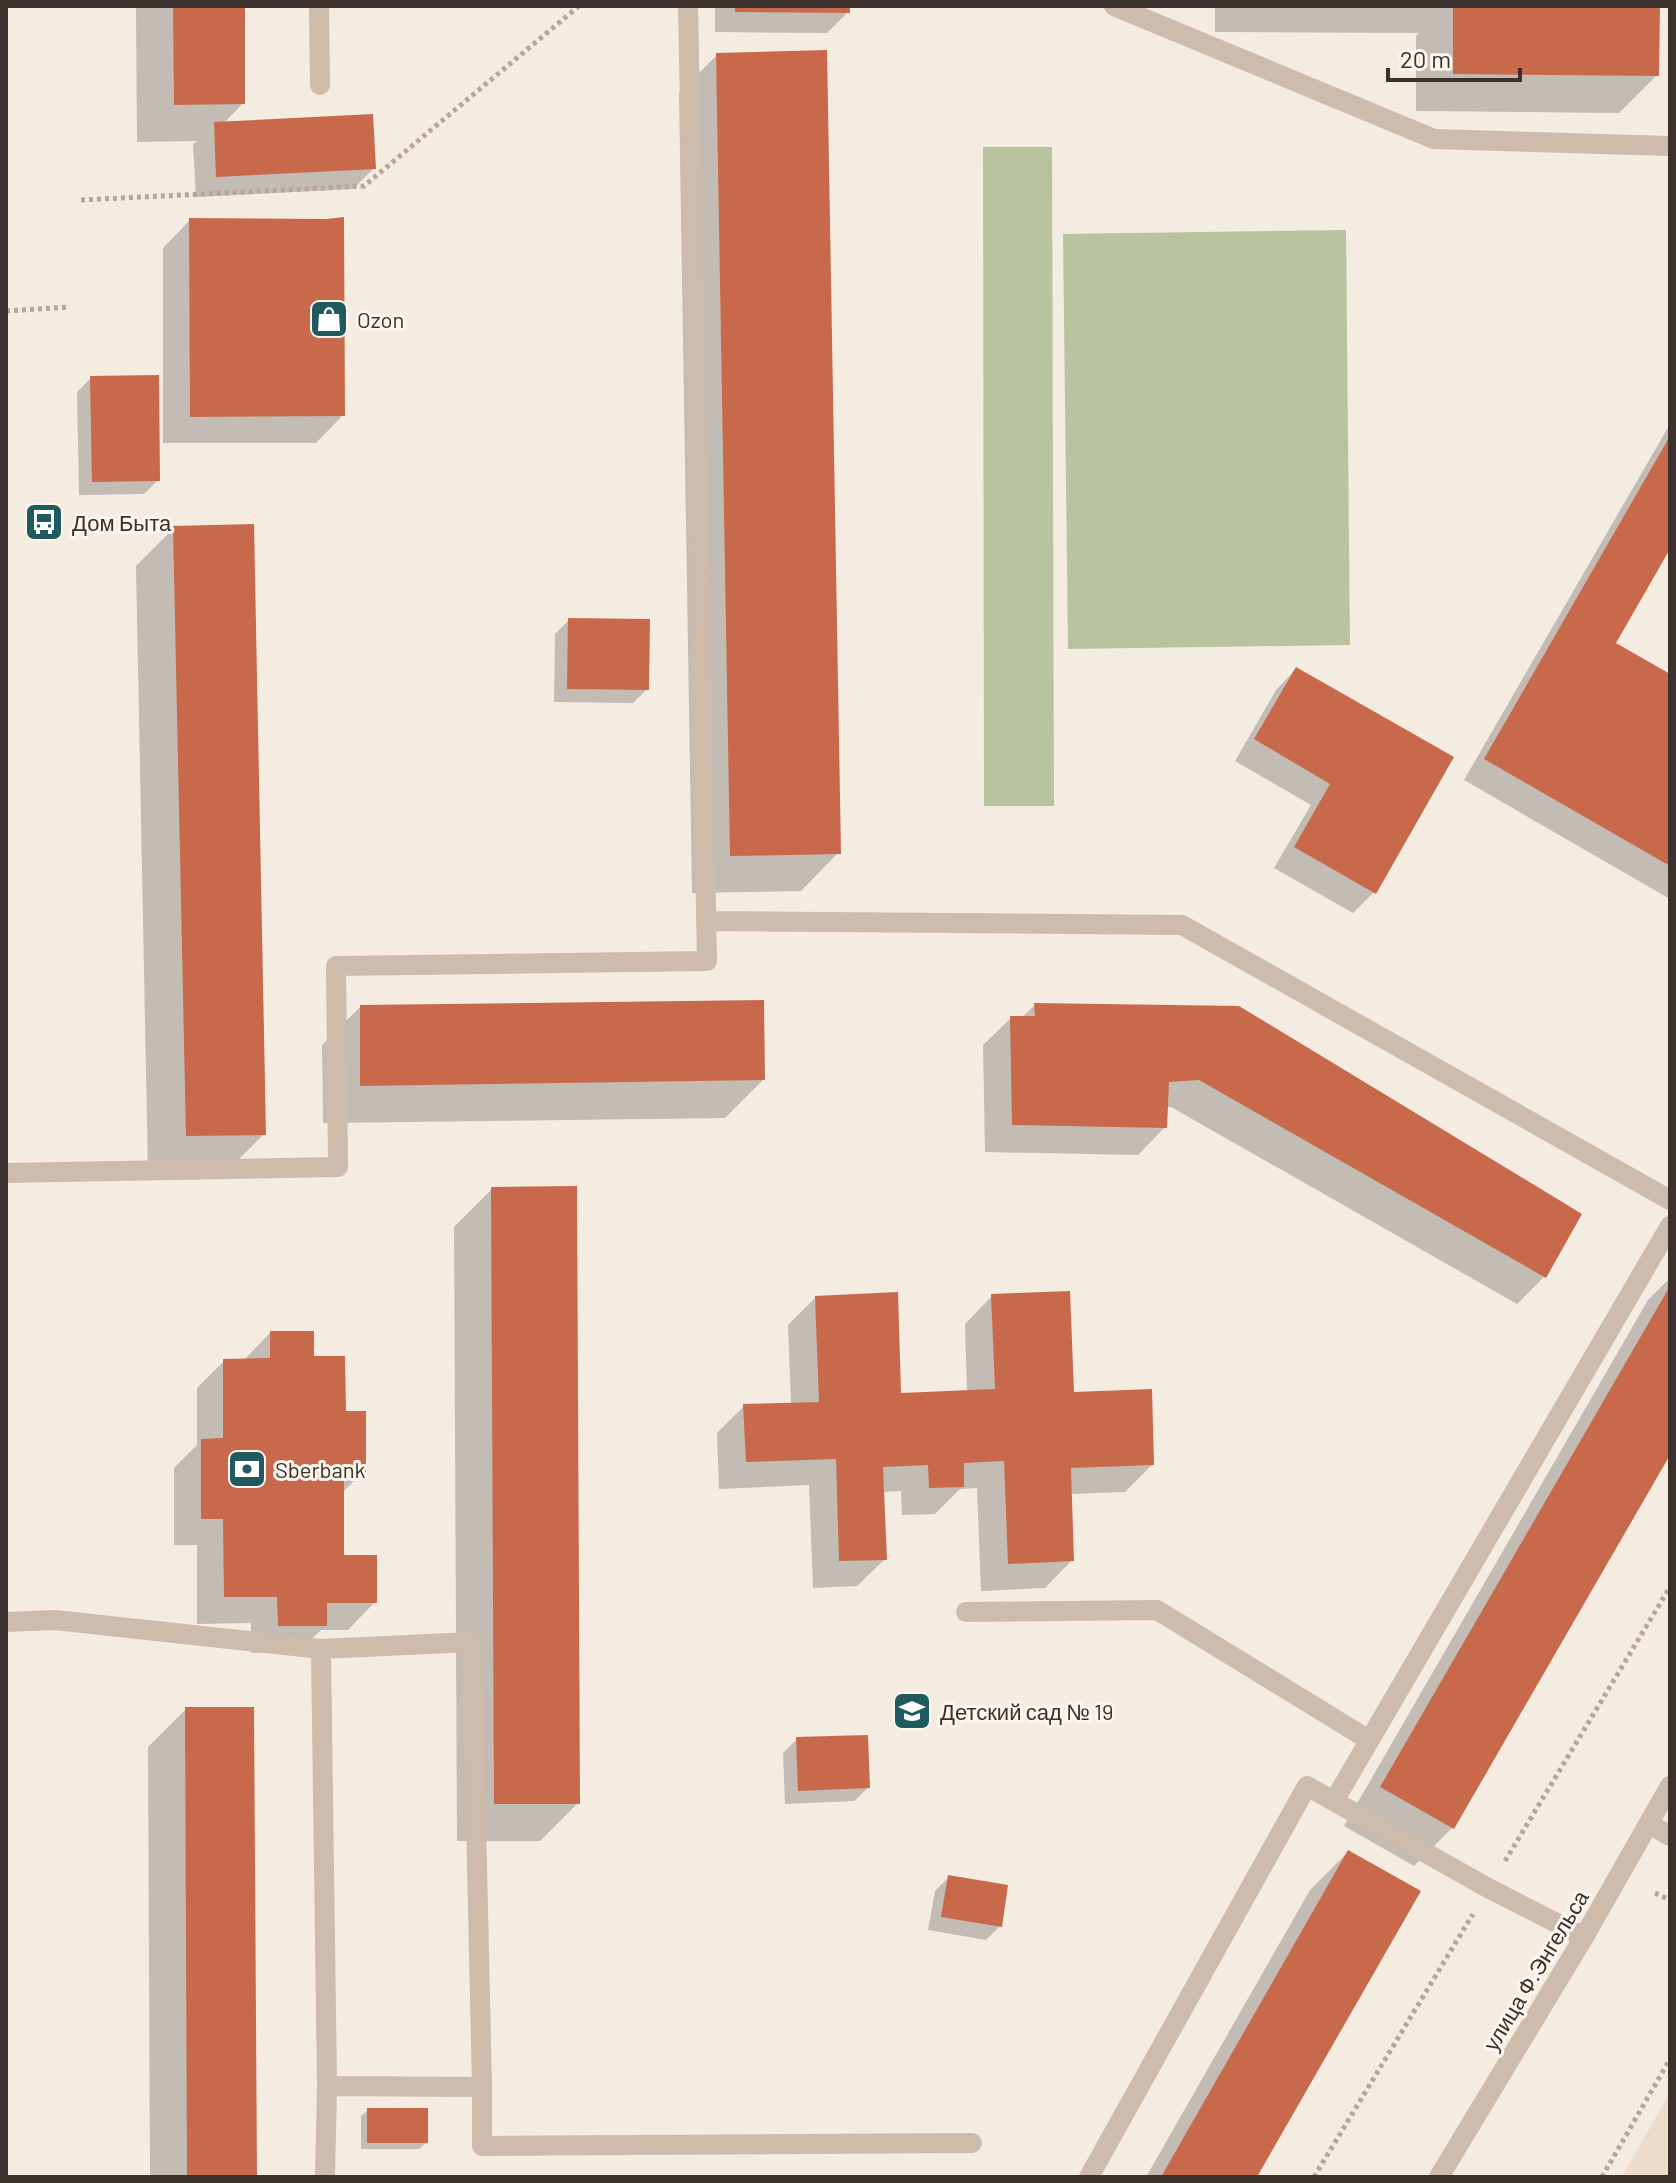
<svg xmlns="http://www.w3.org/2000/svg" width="1676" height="2183" font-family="Barlow,sans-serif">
<rect width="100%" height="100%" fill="#f4ebe1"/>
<!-- green -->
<path fill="#b8c4a0" d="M983,147H1052L1054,806H984Z
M1346,230L1350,645L1068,649L1063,234Z"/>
<!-- plaza -->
<path fill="#ecdcc8" d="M1670,2092V2177H1622Z"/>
<!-- shadow -->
<path fill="#0003" d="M136,6H243V103L224,123L374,168L353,189L196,197L193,144L197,141L137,142Z
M715,6H848V12L827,33L715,32Z
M1215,6H1658L1657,75L1619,113L1416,111V36L1419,33L1215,32Z
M717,55L838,853L801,891L692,893L679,93Z
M190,220L343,415L316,443H163V248Z
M91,378L158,480L144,494L79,495L77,392Z
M1670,424V545L1613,643L1670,676V899L1464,780Z
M174,528L264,1134L226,1172L148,1173L136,566Z
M569,620L647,689L633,703L554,702L555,634Z
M1296,669L1374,892L1353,913L1274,868L1311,805L1235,761L1276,690Z
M1035,1005L1580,1215L1544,1277L1517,1304L1171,1107H1166L1165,1127L1138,1155L985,1152L983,1045L1011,1018H1021Z
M360,1007L763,1080L725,1118L323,1123L322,1045Z
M492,1189L578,1803L540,1841H457L454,1227Z
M1670,1278V1451L1452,1828L1414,1866L1344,1826L1648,1300Z
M992,1296L1072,1394L1152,1465L1125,1492L1070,1494L1072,1560L1045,1588L981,1591L977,1488L960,1489L935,1514L902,1515L901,1491L882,1492L885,1559L857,1586L813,1588L809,1485L719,1489L717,1433L744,1406L791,1404L788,1325L816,1297L899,1395L967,1392L965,1324Z
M270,1333L312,1358L344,1413L364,1471L342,1493V1557L375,1602L348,1630H321L298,1652L251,1653V1623L197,1624V1545H174V1468L197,1445V1388L224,1361L244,1360Z
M186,1709L255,2177H150L148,1747Z
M797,1739L868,1788L854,1801L785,1804L783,1753Z
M1348,1852L1255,2177H1146L1310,1890Z
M949,1877L1000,1926L986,1940L928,1930L935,1891Z
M368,2110L426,2143L419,2149H361V2116Z"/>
<!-- building -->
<path fill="#c8694b" d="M173,6H245V104L174,105Z
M735,6H850V13L735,12Z
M1453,6H1660L1659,76L1453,74Z
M827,50L841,854L730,856L716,53Z
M373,114L376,169L216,177L214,122Z
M344,217L345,416L190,417L189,218L326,219Z
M159,375L160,481L92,482L90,376Z
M1670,436V549L1616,643L1670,674V866L1484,759Z
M254,524L266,1135L186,1136L173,526Z
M568,618L650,619L649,690L567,689Z
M1296,667L1454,757L1376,894L1294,847L1330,784L1254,739Z
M764,1000L765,1080L360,1086V1005Z
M1034,1003L1239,1006L1582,1214L1546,1278L1199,1080L1169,1082L1167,1128L1012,1125L1010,1016H1035Z
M577,1186L580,1804H494L491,1187Z
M1670,1286V1455L1454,1829L1380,1787Z
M1070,1291L1074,1392L1152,1389L1154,1465L1071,1468L1074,1561L1008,1564L1004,1461L964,1463V1487L929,1488L928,1465L883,1467L887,1560L839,1561L836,1459L746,1462L743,1404L819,1402L815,1296L898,1292L901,1393L995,1389L991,1294Z
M270,1331H314V1356H345L346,1411H366V1472H344V1555H377V1603H327V1626H278L277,1597H224L223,1519H201V1439L223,1438V1359L270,1358Z
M185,1707H254L257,2177H187Z
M868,1735L870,1788L798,1791L796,1737Z
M1348,1850L1421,1891L1257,2177H1161Z
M948,1875L1008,1885L1002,1927L941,1917Z
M367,2108H428V2143H367Z"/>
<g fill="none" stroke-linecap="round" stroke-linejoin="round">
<!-- path -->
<path stroke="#b9a596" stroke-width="5" stroke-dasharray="4 4" stroke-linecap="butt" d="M81,200L364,186L579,6
M6,311L70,307
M1505,1861L1670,1587
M1655,1893L1670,1900
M1314,2177L1473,1914
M1602,2177L1670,2059"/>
<!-- service -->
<path stroke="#cdbbac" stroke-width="20" d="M319,6L320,85
M1114,6L1434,139L1670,146
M706,921L1182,925L1670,1200
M6,1173L338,1167L336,966L707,961L688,6
M966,1612L1157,1610L1369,1740
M6,1622L55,1620L321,1649L327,2086L325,2177
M321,1649L472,1642L482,2087L327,2086
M1334,1801L1670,1226
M1649,1824L1670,1836
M482,2087V2146L972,2143
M1089,2177L1307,1786L1488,1888L1584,1937"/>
<!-- minor -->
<path stroke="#cdbbac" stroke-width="20" d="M1439,2177L1584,1937L1670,1786"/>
</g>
<!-- icons -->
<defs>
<symbol id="shop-square" viewBox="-11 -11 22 22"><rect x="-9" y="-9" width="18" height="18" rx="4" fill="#1f5a5e" stroke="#fbf5ee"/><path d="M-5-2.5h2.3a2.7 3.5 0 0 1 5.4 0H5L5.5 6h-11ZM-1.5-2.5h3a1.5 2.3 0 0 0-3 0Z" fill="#fff"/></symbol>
<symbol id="bus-square" viewBox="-11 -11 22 22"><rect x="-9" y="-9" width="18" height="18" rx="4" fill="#1f5a5e" stroke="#fbf5ee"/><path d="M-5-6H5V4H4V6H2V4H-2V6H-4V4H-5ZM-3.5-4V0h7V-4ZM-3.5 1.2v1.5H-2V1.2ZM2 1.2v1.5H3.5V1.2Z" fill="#fff"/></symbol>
<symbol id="bank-square" viewBox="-11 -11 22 22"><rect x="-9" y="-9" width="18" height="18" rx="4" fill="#1f5a5e" stroke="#fbf5ee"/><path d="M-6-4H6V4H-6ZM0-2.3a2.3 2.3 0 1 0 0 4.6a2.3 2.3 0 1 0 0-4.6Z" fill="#fff"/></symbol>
<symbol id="school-square" viewBox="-11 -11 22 22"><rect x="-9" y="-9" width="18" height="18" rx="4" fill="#1f5a5e" stroke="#fbf5ee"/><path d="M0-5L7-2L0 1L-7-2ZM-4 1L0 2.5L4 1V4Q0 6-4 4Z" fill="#fff"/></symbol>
</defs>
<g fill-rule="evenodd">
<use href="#shop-square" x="307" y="297" width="44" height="44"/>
<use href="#bus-square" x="22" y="500" width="44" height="44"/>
<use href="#bank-square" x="225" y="1447" width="44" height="44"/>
<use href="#school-square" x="890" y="1689" width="44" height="44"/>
</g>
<g text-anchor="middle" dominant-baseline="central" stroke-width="6" stroke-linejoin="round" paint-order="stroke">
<!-- poi labels -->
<g font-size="22" fill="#3b302b" stroke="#fbf5ee" text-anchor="start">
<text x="357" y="319">Ozon</text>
<text x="72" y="522">Дом Быта</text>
<text x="275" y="1469">Sberbank</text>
<text x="940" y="1711">Детский сад № 19</text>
</g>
<!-- street labels -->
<g font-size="22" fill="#3b302b" stroke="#fbf5ee">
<text transform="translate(1535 1970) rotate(-59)">улица Ф.Энгельса</text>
</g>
</g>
<!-- border -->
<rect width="1676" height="2183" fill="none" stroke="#3b302b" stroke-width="16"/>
<!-- scale -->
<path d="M1388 68v12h132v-12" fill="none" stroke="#3b302b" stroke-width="4"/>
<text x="1400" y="68" font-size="24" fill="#3b302b" stroke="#fbf5ee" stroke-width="6" paint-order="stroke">20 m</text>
</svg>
